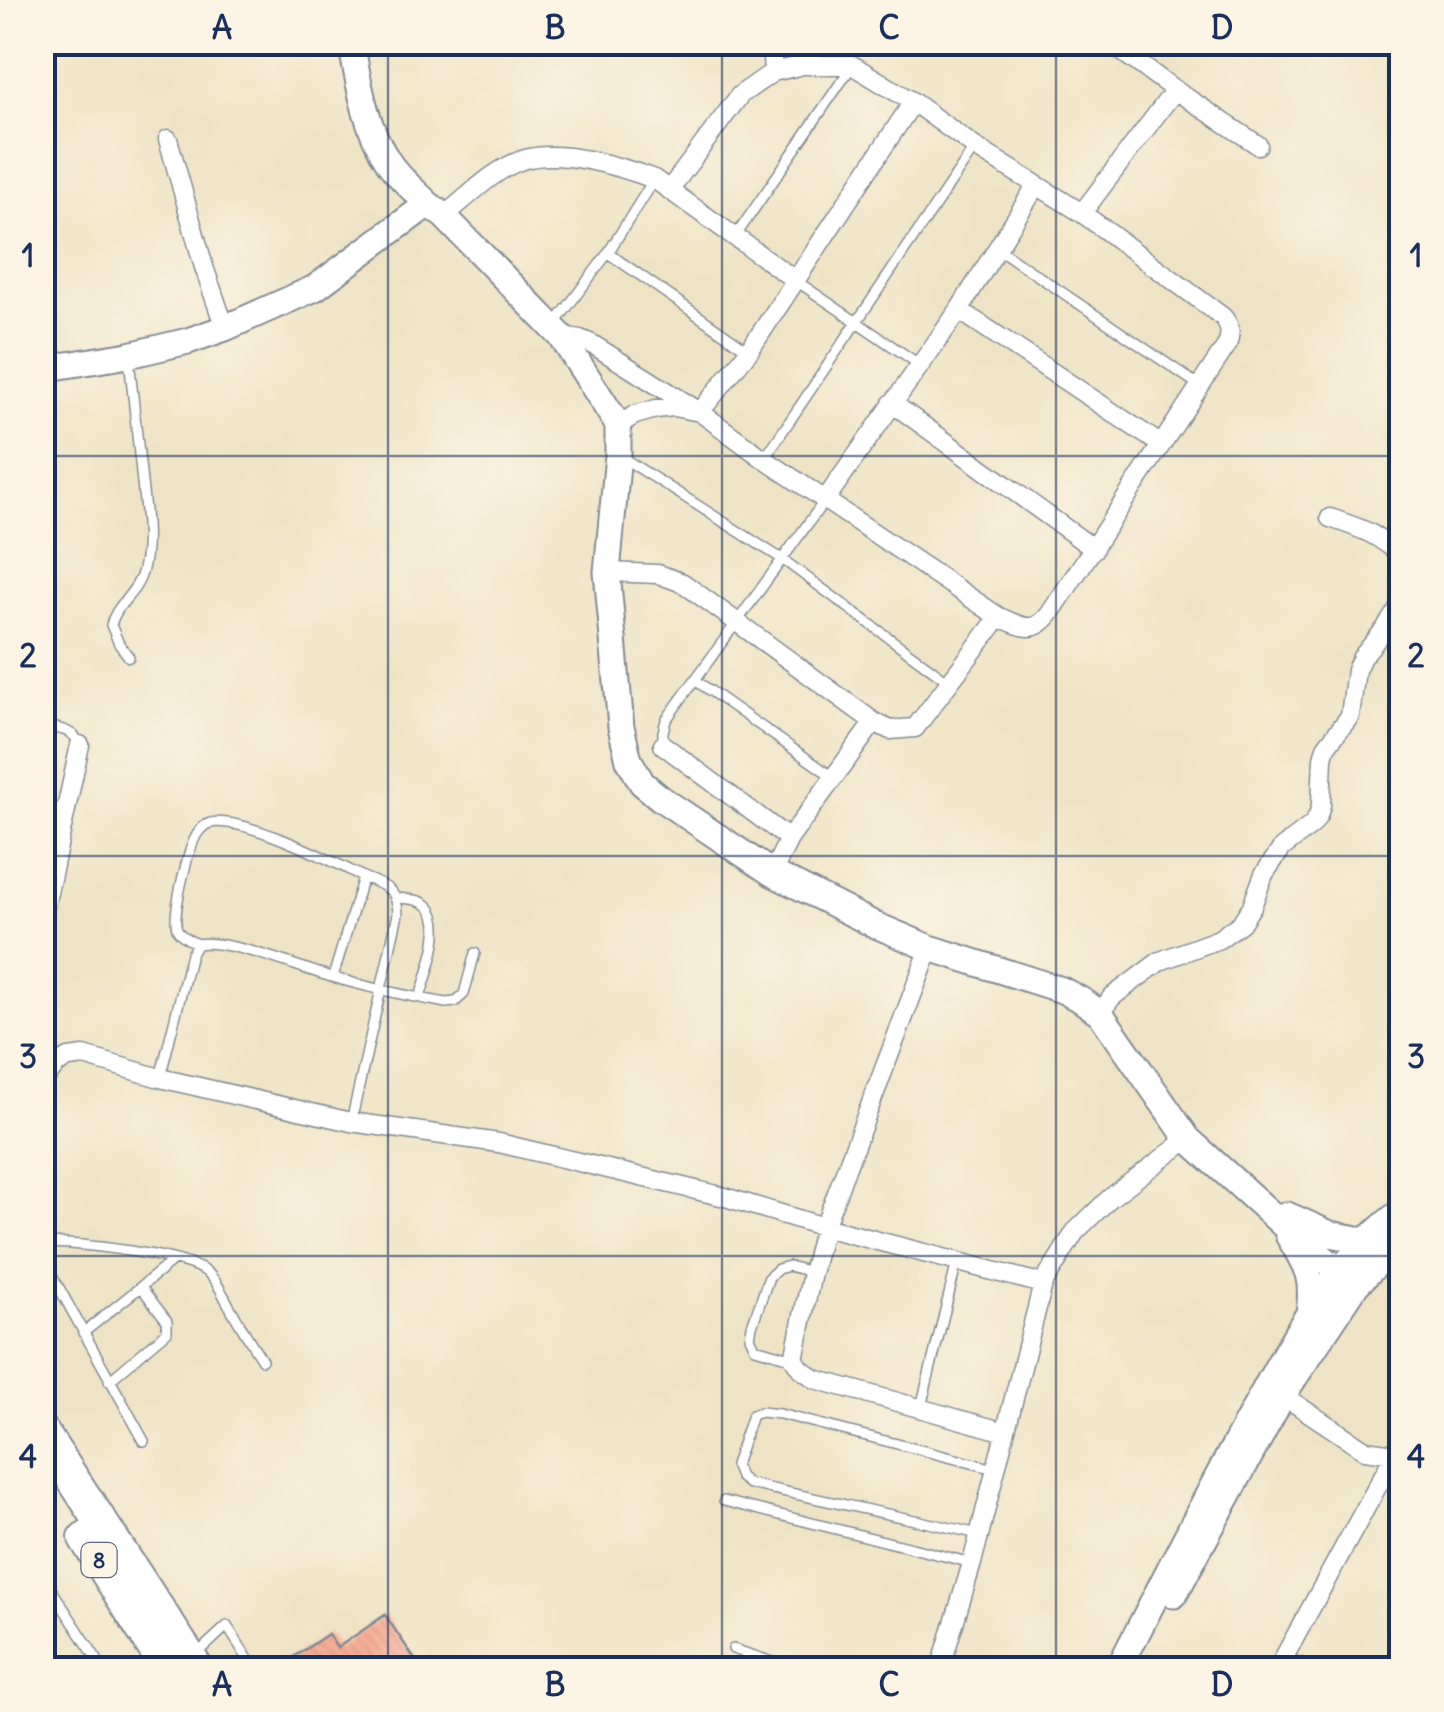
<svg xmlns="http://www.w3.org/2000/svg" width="1444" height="1712" font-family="Delius,sans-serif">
<defs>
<pattern id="building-back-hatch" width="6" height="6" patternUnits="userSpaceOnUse" patternTransform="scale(2.5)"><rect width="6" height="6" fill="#f8ae97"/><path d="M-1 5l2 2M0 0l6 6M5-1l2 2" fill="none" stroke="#d49685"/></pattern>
</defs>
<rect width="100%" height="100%" fill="#fcf5e5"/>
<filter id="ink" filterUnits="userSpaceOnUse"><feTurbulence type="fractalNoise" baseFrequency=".01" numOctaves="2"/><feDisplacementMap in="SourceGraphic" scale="20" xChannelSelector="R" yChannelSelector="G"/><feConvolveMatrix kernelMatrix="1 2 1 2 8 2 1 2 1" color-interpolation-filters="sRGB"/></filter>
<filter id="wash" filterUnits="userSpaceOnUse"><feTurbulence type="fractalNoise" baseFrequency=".0048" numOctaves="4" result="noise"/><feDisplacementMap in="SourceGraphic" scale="40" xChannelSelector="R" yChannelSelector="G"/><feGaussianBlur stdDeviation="2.25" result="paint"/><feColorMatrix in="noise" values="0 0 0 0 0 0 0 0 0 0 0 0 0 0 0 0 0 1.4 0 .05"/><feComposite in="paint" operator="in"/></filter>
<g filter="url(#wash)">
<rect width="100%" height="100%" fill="#eee4c5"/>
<g id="blocks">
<!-- building -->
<path fill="url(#building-back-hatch)" d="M385,1615L422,1670H298L291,1659L328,1634L337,1648Z"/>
</g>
</g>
<g filter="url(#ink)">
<use href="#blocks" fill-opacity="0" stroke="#848a92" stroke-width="2.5"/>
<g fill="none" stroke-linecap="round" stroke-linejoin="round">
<defs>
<path id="lane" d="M735,237L852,66
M997,248L1200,386
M608,253L654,179
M795,280L920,365
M554,325L608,253L749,351
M620,456L782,559L949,682
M764,459L975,147
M129,657L119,644L111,625C116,604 136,594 142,573C151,542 144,505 141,473C137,435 133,396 129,358
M695,680L833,777
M42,725C58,729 74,729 80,745
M663,745V732L666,720L825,500
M398,898C408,899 420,899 428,906C448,924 426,975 420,998
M333,977L363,877C333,861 242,816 210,823C203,825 197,833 194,840C188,854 170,919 178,931C181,936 191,941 197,944C227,938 299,968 332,977C369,988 408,996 446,1003L455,1002L464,994L475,953
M160,1078L191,954L197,944
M351,1122L398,914C397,887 386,887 363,877
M42,1243C75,1243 187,1254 209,1274C218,1282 224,1297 230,1307C240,1325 251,1343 262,1360
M42,1257L144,1441
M83,1333L174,1260
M794,1359L755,1348L750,1337L752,1326L769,1277L778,1269L789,1266L811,1272
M109,1381L167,1332V1321L141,1287
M921,1407L957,1262
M724,1501L972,1563
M979,1534L749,1484L740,1477L735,1465L752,1415L761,1412L780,1414L995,1469
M42,1575L104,1670
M733,1649L797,1670
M197,1654L227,1626L255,1670
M1285,1658L1327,1670"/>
<path id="street" d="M771,42L773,72
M1109,42L1175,90L1258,145
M168,139L204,267L225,328
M670,189L740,95L773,72L803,65H852L913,102L975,147L1082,213L1223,317C1231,327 1231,333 1227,345L1049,615C1032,636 1020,625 999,617
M1082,213L1175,90
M444,216C468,197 493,170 522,160C559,148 619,166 654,179L795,280
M959,310L1160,444
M561,336L580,339L592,344L700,412L749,351L913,102
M892,403L1094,549
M825,500L959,310L1036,186
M1330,518C1360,528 1379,534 1402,557
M607,572L658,574L683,583L874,722L890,730L915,728L999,617L764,459L700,412L673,407L656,409L635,415L618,425
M663,745L789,839
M42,809L65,815
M772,873L789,839L874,722
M42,920L80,745
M930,948L824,1227L812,1273L794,1359L801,1369L815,1379L1005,1432
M1100,1013L1112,997L1160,961L1219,939L1241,923L1252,906L1264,874L1282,848L1312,825L1318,816L1321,805L1323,758L1326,747L1350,716L1356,670L1362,657L1385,629L1402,603
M42,1082L57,1064L69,1058L84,1056L160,1078L351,1122L499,1143L725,1197L824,1227L1043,1284
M1276,1391L1365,1450L1402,1455
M940,1670L972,1563L1043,1284L1075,1232L1110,1198L1188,1139
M1277,1670L1394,1456"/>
<path id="secondary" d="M428,204L444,216L561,336L618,425V455L607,572L621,727L629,760L642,783L660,798L772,873L873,924L930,948L1062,990L1081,1000L1100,1013L1188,1139L1281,1223L1356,1285
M42,369L129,355L188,341L225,328L315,288L428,204C415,191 399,178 389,163C365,127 359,84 351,42
M1287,1215L1330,1234L1368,1241
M1288,1235C1307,1268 1314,1275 1309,1314
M1174,1595L1283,1395L1356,1285L1402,1239
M1118,1670C1160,1588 1201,1506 1245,1426C1287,1349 1329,1263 1402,1211"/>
<path id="highway" d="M42,1432L198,1670
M85,1538L168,1670"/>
</defs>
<!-- lane casing -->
<use href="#lane" stroke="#848a92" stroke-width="12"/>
<!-- street casing -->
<use href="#street" stroke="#848a92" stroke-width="21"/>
<!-- secondary casing -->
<use href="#secondary" stroke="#848a92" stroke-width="29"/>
<!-- highway casing -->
<use href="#highway" stroke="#848a92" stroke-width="36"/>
<!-- lane -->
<use href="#lane" stroke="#fff" stroke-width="9"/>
<!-- street -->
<use href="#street" stroke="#fff" stroke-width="18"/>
<!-- secondary -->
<use href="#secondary" stroke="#fff" stroke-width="25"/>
<!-- highway -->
<use href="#highway" stroke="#fff" stroke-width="32"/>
</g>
</g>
<!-- grid -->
<path fill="none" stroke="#1b2f5e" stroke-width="2.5" stroke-opacity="0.55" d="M388,42V1670M722,42V1670M1056,42V1670M42,456H1402M42,856H1402M42,1256H1402"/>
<g text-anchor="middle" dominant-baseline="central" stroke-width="10" stroke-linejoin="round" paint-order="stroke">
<!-- shield labels -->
<rect fill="#fcf5e5" stroke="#5e6a86" stroke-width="2.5" x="81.5" y="1543" width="35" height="34" rx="8"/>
<g font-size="22" font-weight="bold" fill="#1b2f5e">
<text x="99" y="1560">8</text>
</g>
</g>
<!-- margin -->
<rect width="1444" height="1712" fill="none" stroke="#fcf5e5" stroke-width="110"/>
<rect x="55" y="55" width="1334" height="1602" fill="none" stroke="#1b2f5e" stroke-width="4"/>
<g font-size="32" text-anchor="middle" font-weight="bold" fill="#1b2f5e">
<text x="222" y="39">A</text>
<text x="555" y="39">B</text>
<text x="889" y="39">C</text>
<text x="1222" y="39">D</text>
<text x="28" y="267">1</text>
<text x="1416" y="267">1</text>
<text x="28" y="667">2</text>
<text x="1416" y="667">2</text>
<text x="28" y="1068">3</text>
<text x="1416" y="1068">3</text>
<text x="28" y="1468">4</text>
<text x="1416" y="1468">4</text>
<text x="222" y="1696">A</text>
<text x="555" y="1696">B</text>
<text x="889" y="1696">C</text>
<text x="1222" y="1696">D</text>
</g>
</svg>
